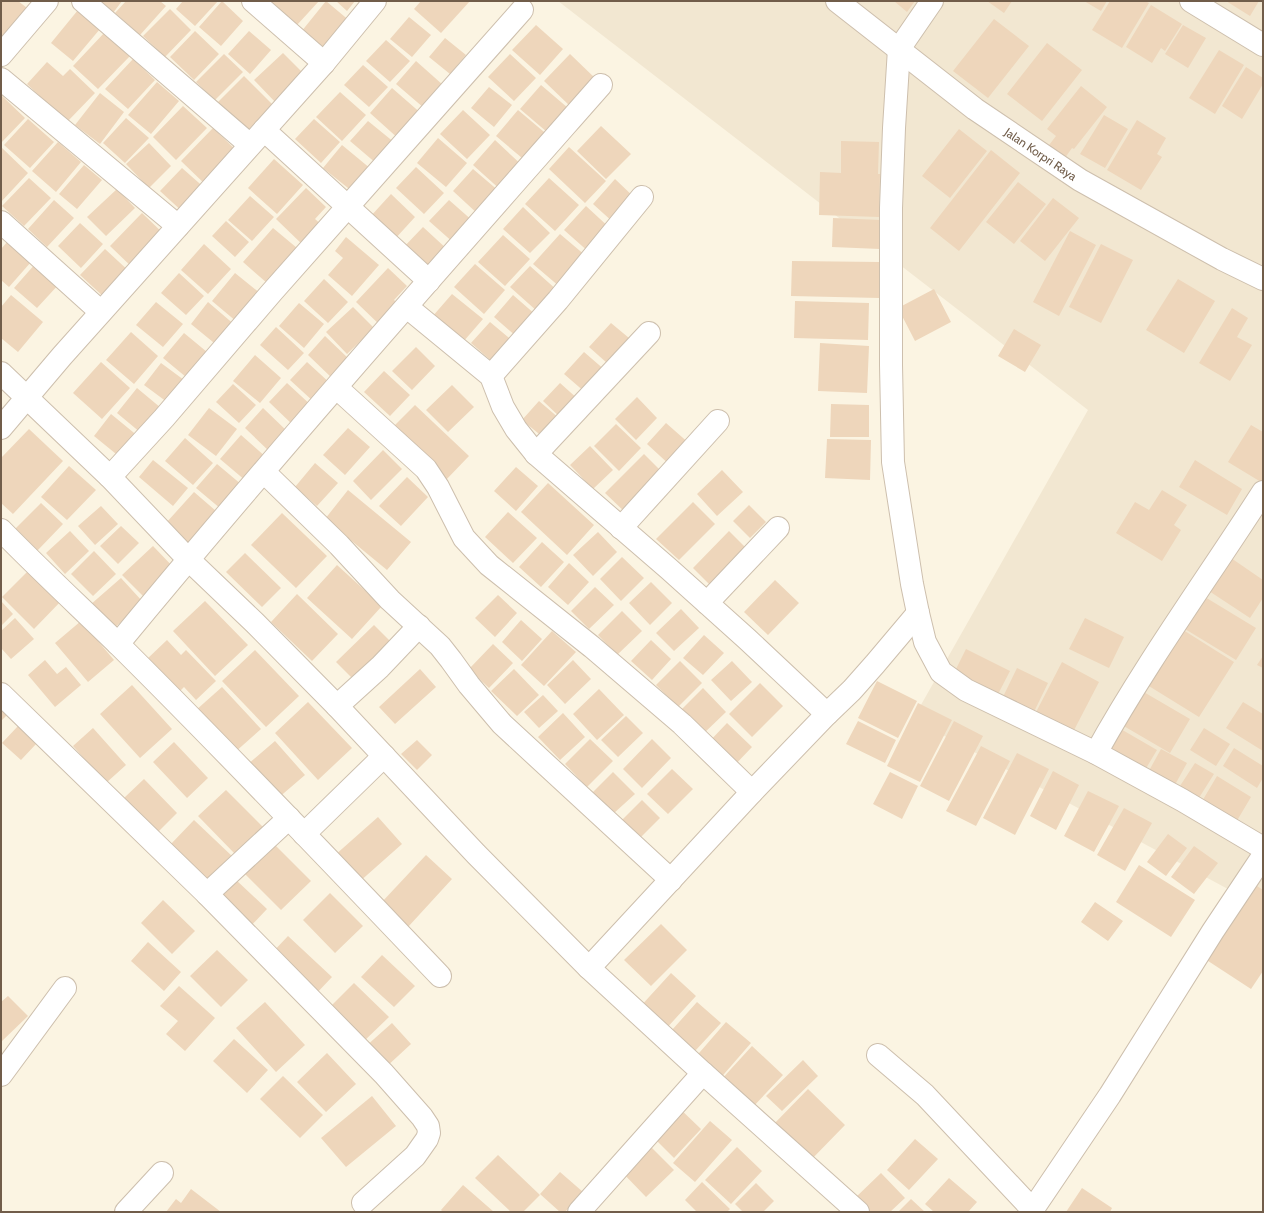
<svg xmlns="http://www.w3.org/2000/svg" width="1264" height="1213" font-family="Cabin,sans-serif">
<rect width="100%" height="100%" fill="#fbf4e2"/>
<!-- residential -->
<path fill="#f2e7d1" d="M558,1H1263V908L913,719L1088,410Z"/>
<!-- building -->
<path fill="#eed6bb" d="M1,1H18L31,11L1,48Z
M98,1H122L113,13Z
M126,1H160L166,6L140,35L115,13Z
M183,1H218L195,26L176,9Z
M222,1L243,21L221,46L199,27Z
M273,1H319L297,25L271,3Z
M326,1L351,22L327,52L301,32Z
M336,1H355L347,11Z
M421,1H470L441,33L414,9Z
M894,1H915L907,12Z
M987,1H1012L1004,13Z
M1084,1H1107L1101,11Z
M1110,1H1145L1149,3L1122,48L1092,30Z
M1226,1H1259L1250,16Z
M1151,5L1182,24L1165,51L1161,48L1152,63L1126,47Z
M170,9L191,30L165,57L143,36Z
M78,10L100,29L73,61L51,43Z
M409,17L431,35L412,57L390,39Z
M994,19L1029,46L988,98L953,71Z
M536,25L563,49L540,75L512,50Z
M1183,25L1206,38L1188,68L1165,54Z
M195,31L219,54L194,80L170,57Z
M249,31L271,50L250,74L228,54Z
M105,32L130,56L98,89L73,66Z
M445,38L466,55L450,74L429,57Z
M386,40L410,61L390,82L366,61Z
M1047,43L1082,70L1042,121L1007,94Z
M1219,50L1244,65L1215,114L1189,98Z
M283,53L307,77L278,105L254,80Z
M224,54L243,72L215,100L196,82Z
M510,54L536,78L514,101L488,77Z
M570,54L597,80L571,107L544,81Z
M133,59L155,80L128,109L105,89Z
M416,61L443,85L424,108L396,84Z
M47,62L63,76L70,69L95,93L67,122L27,84Z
M363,65L388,87L369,107L344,85Z
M1246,67L1263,78V84L1242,119L1222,106Z
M244,76L273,105L246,132L217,103Z
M157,82L179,101L151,134L128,115Z
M541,85L568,108L547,132L520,109Z
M1081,86L1107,107L1074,149L1072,148L1062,162L1046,149L1056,136L1047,129Z
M489,87L512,105L494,127L471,108Z
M392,88L423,115L400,140L370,113Z
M340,92L366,115L342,141L316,117Z
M100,93L124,112L100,144L75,125Z
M1,95L25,118L1,143Z
M183,106L207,128L176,160L153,137Z
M463,110L490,135L467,159L440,134Z
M518,110L550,137L528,163L496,136Z
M1104,115L1128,129L1105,168L1080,154Z
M126,118L149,138L125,163L103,143Z
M28,119L54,142L30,168L4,145Z
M314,119L340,142L321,163L295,139Z
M1137,120L1166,138L1157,154L1162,157L1141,190L1107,170Z
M368,121L395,143L377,164L350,141Z
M601,126L631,154L606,179L577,151Z
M213,128L240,154L208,187L181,161Z
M959,129L987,151L950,198L922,176Z
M438,138L467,163L446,187L417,163Z
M495,140L525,168L503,192L473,165Z
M841,141L879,142L878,174H880L879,217L819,215L820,172L841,173Z
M58,142L81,162L56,192L32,171Z
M149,143L171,166L149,188L126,164Z
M342,145L371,169L353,192L323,168Z
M1,147L28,173L1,202Z
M569,147L606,181L585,203L549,169Z
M991,150L1020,173L959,251L930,228Z
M274,159L303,185L277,214L248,188Z
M84,165L102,180L77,209L59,194Z
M416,167L444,193L424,214L396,188Z
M182,168L207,190L185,214L160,191Z
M473,169L500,192L479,215L453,191Z
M29,178L51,198L24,226L2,206Z
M549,178L579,205L555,231L525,204Z
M615,179L636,199L614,223L593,204Z
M1018,182L1046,204L1014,244L986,222Z
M306,188L326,207L315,219L324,227L305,247L276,219Z
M117,189L135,208L106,236L87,217Z
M391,194L415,217L394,240L370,217Z
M250,196L274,217L252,241L228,220Z
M1053,198L1079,218L1045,261L1020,241Z
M54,200L74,218L47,247L28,229Z
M449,200L474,222L455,244L429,221Z
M586,206L612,230L590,253L564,230Z
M523,207L550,233L530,253L503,229Z
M142,213L167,237L135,270L110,246Z
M833,218L881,220L880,249L832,247Z
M226,221L249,242L235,257L212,236Z
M80,223L103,244L81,268L58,246Z
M423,227L448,250L426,273L401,250Z
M273,228L297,248L267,283L243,262Z
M1070,231L1096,245L1059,316L1033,302Z
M560,234L586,256L560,287L533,264Z
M503,235L530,259L505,286L478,262Z
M346,237L379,265L352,296L328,275L343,258L335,251Z
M8,241L31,262L9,287L1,280V249Z
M204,244L231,269L208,294L181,270Z
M1101,244L1133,260L1101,323L1069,307Z
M105,249L131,273L106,299L80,275Z
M792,261L879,262V298L791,296Z
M36,263L60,283L37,308L14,288Z
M475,264L505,290L484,314L454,287Z
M530,266L558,291L538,312L510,287Z
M388,268L407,286L394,300L403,308L384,329L356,302Z
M179,273L204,296L186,315L161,293Z
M235,273L261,294L237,322L212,301Z
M324,279L348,302L328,323L304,301Z
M1178,279L1215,301L1184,353L1146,330Z
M934,289L951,322L915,341L898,308Z
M452,294L483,319L463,342L432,317Z
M11,295L43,322L18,352L1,338V307Z
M513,295L536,315L517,337L494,317Z
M795,301L869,303L868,340L794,338Z
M156,302L183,324L163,347L136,325Z
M208,302L236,326L219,347L191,324Z
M299,303L324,324L304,348L279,326Z
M353,307L374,328L347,354L326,332Z
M1232,308L1248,318L1237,337L1252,345L1230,381L1199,363Z
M490,322L515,343L496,365L471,343Z
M611,323L629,338L607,363L589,347Z
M276,327L304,353L288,370L260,345Z
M1014,329L1041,345L1025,372L998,356Z
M131,332L158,356L134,384L106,360Z
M184,333L207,352L186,377L163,358Z
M325,336L350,360L333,379L308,355Z
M820,343L869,346L867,393L818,391Z
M416,347L435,366L412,390L392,371Z
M584,352L606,371L586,393L564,374Z
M255,355L281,378L260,403L233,381Z
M101,362L130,388L102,419L73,393Z
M307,362L331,384L314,402L290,380Z
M161,363L184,380L167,402L144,385Z
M384,371L410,395L390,416L364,392Z
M287,383L313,407L294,426L269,402Z
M560,383L579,400L562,419L543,401Z
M233,384L256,405L239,423L216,402Z
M452,385L474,407L448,432L426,410Z
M137,388L161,408L141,433L117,413Z
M637,397L657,418L636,440L615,419Z
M539,401L560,419L544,438L522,420Z
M831,404L869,405V437H830Z
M415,405L469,456L444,482L390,430Z
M209,408L237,429L216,456L188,435Z
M263,408L289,433L271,453L245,428Z
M111,414L139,437L121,458L94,436Z
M666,423L691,445L672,467L647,444Z
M616,424L641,448L619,471L594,446Z
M1251,425L1263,432V479L1261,482L1228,462Z
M348,428L370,447L345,475L323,455Z
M29,429L63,461L13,514L1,503V458Z
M241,435L267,458L246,481L220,459Z
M185,438L213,463L193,485L165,461Z
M827,439L871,440L870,480L825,478Z
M590,446L613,470L593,489L570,465Z
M383,450L402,469L371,500L353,481Z
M644,454L666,476L628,515L605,493Z
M153,460L188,488L173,506L139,477Z
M1195,460L1242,489L1227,515L1179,487Z
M315,463L338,483L317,506L295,487Z
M217,464L242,485L221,509L196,488Z
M69,466L96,490L67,520L41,497Z
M516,467L538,486L516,511L494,491Z
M722,470L743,492L717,516L697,494Z
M407,477L428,497L401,526L379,506Z
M548,483L594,525L567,555L521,512Z
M348,490L411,542L387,570L325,519Z
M1162,490L1187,505L1174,525L1181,530L1162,561L1116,533L1135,502L1149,510Z
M194,492L223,517L194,548L166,523Z
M693,502L715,524L679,560L656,539Z
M41,503L63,524L37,551L15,529Z
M749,505L766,522L750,538L733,521Z
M101,506L118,524L95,545L78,526Z
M508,512L537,538L513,563L485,537Z
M282,513L327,556L296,588L251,545Z
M121,526L139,543L118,564L100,546Z
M70,531L89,551L65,574L46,553Z
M729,531L749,551L712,587L693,568Z
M598,532L617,552L593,576L573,555Z
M542,542L564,562L541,587L519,567Z
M153,546L177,571L147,600L122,575Z
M94,551L116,574L93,596L71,574Z
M245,553L281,588L262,607L226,572Z
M622,557L644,578L621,601L600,579Z
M1231,558L1263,580V598L1250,618L1209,591Z
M569,563L589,582L568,605L548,587Z
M337,565L382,606L352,639L307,598Z
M33,566L64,598L34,629L2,597Z
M121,578L143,602L112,630L90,605Z
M775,580L799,603L768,635L744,612Z
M651,582L672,603L650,625L629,603Z
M595,587L614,605L589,629L571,611Z
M297,594L338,634L312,661L271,622Z
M1200,594L1256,628L1236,660L1180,626Z
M498,595L517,613L495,637L475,618Z
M1,601L13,614L1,626Z
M205,601L248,645L215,676L173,631Z
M681,609L699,628L674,651L656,633Z
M622,611L642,631L617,655L598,635Z
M15,618L34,639L11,659L1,648V631Z
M1085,618L1124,637L1109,668L1069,649Z
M521,620L542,639L522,661L502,642Z
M81,621L114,660L88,682L55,643Z
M374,625L392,643L354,680L336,662Z
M1180,628L1234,662L1199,717L1144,683Z
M552,631L576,652L544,686L521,665Z
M704,635L724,653L703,675L683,658Z
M167,640L181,655L186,650L216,681L196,700L184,687L178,693L146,660Z
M651,640L671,659L652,680L631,661Z
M493,644L513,663L489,688L469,669Z
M966,649L1010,671L995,700L951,679Z
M255,650L299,696L266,727L222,681Z
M1263,656V668L1257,665Z
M45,660L57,674L66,667L81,685L55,707L28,675Z
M573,660L591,679L565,704L547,685Z
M680,661L702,683L678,707L656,685Z
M732,661L752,682L731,701L711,680Z
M1062,662L1099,682L1071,736L1034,716Z
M1017,668L1048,683L1031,718L1000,703Z
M420,669L436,687L395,724L379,707Z
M514,669L539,695L517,716L491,691Z
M877,681L917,701L898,738L858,718Z
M760,683L783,706L752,737L729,714Z
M132,685L172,729L140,758L100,714Z
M222,687L261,729L234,753L195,711Z
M703,688L726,712L701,736L679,712Z
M599,689L624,715L597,740L573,714Z
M1142,691L1190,719L1170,753L1122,725Z
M543,695L558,711L539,728L524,712Z
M308,702L352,748L318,780L275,733Z
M1243,702L1263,714V751L1226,728Z
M918,703L952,720L920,782L887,766Z
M1,709L7,715L1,721Z
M563,713L585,737L560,760L538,737Z
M626,716L643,733L618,757L601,740Z
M858,721L896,740L885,763L846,744Z
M954,721L983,736L949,801L920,786Z
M727,723L752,747L731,769L706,745Z
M18,726L37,743L21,760L2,743Z
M93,728L126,765L106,783L73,746Z
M1119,728L1157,750L1142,775L1104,753Z
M1204,728L1230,744L1216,766L1190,750Z
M590,739L613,761L587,787L565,764Z
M652,739L671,758L642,788L623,769Z
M417,740L432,755L417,770L401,754Z
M275,741L305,775L277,799L247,765Z
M174,742L208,778L187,798L153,762Z
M981,746L1010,761L976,826L946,811Z
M1234,748L1263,766V778L1257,788L1223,766Z
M1161,749L1187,763L1171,792L1145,778Z
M1017,753L1049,769L1015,835L983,818Z
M1195,763L1214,774L1197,801L1178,789Z
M672,769L693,789L668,814L647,794Z
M1053,771L1079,785L1056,830L1030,816Z
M613,772L635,794L613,814L592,793Z
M890,772L918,786L902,819L873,804Z
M1217,776L1251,797L1235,824L1201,803Z
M144,779L177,813L158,832L124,798Z
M226,790L264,828L236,855L198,816Z
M1088,791L1119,806L1094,852L1064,836Z
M642,800L660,818L639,839L621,821Z
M1124,808L1152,823L1125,871L1097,855Z
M378,817L402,844L358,883L334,856Z
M194,820L233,857L209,882L170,845Z
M1168,834L1187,848L1166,876L1147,862Z
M275,845L311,881L281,910L245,874Z
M1194,846L1218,863L1194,894L1171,877Z
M426,855L452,879L408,927L381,903Z
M1139,865L1195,900L1171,937L1116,902Z
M235,879L267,909L247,930L215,899Z
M1251,882L1263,890V971L1251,989L1202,957Z
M330,893L363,926L335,953L303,920Z
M163,900L195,931L172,954L141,923Z
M1095,902L1123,921L1108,941L1081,922Z
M661,924L687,950L651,986L624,960Z
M288,936L332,977L314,996L270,955Z
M148,942L181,972L164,991L131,961Z
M217,950L248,980L221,1007L190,976Z
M382,955L415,986L394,1007L361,977Z
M671,973L696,996L664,1031L639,1008Z
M354,983L389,1017L362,1043L328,1009Z
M179,986L215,1018L185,1051L166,1034L178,1021L160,1006Z
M8,996L28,1016L1,1042V1002Z
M265,1002L305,1045L276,1072L236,1028Z
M697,1002L721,1023L695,1051L672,1030Z
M726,1022L751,1043L718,1081L693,1060Z
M392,1023L411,1044L385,1068L365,1047Z
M234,1039L268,1070L247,1093L213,1061Z
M752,1046L783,1075L751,1109L720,1081Z
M327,1053L356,1084L326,1112L297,1082Z
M803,1060L818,1076L782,1111L766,1096Z
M283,1076L323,1115L300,1138L260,1099Z
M808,1089L845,1125L809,1162L772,1126Z
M372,1096L396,1126L346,1167L321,1138Z
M676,1105L701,1129L674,1158L655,1139Z
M710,1121L732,1140L695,1182L673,1163Z
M915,1139L938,1159L909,1190L887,1170Z
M646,1142L674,1170L646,1197L619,1169Z
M737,1147L762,1171L731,1204L705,1180Z
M498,1155L540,1195L523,1212H511L475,1178Z
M560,1172L583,1192L565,1212H560L540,1194Z
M881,1173L905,1198L890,1212H867L854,1199Z
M949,1178L977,1202L968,1212H934L925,1204Z
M702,1182L730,1209L727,1212H697L685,1200Z
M756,1183L774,1201L763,1212H743L735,1204Z
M463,1185L494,1212H443L441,1210Z
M1082,1188L1112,1208L1110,1212H1066Z
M191,1189L221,1212H166L176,1199L181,1203Z
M911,1199L925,1212H898Z"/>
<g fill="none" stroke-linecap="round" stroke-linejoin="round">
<defs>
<g id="minor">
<path d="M83,1L250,145"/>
<path d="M253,1L324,63"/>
<path id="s1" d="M837,1L975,109L1080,180L1222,259L1263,279"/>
<path d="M932,1L899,49L894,128L891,208V365L893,462L912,584L918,613L925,642L941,672L966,690L1096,753L1182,800L1263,848"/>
<path d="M1191,1L1263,45"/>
<path d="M1,55L47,1"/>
<path d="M1,79L178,226"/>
<path d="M264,130L429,281"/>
<path d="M1,222L101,312"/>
<path d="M407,307L491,376L503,407L516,429L536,454L669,569L747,639L827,714"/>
<path d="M1,373L110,477L189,560L255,623L337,706L476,854L589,968L703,1073"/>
<path d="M491,376L558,300L642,197"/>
<path d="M337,388L426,469L438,487L464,538L489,565L592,647L682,724L752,792"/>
<path d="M1,428L62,356L324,63L375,1"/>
<path d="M536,454L649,333"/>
<path d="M264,472L339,545L390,600L440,646L451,660L469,685L502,724L671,880"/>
<path d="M110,477L164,418L272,292L522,10"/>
<path d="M621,528L718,421"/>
<path d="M1,530C39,569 79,606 118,644C228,753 334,865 440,976"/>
<path d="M707,603L778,528"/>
<path d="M118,644C275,454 438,270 601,85"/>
<path d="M1,694L207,894L384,1074L422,1117L428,1126L429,1133L427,1139L415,1156L363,1203"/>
<path d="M337,706L380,667L419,626"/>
<path d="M1096,753C1146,663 1207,579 1263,492"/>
<path d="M304,834L384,756"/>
<path d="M207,894L289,818"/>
<path d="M589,968L752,792L827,714L852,690L875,664L918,613"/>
<path d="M878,1055L925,1095L1033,1210"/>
<path d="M1,1075L65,988"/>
<path d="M126,1212L162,1173"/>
<path d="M579,1212L703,1073L858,1212"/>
<path d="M1031,1212L1110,1095L1213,931L1263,856"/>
</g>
</defs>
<!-- minor casing -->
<use href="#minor" stroke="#cdbfad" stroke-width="24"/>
<!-- minor -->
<use href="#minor" stroke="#fff" stroke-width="22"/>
</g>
<g text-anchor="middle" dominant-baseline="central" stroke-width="3" stroke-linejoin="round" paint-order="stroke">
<!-- street labels -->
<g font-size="12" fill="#715d4a" stroke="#fef8e8">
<text stroke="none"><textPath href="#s1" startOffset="255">Jalan Korpri Raya</textPath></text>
</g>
</g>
<!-- border -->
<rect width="1264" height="1213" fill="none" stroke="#715d4a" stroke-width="4"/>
</svg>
